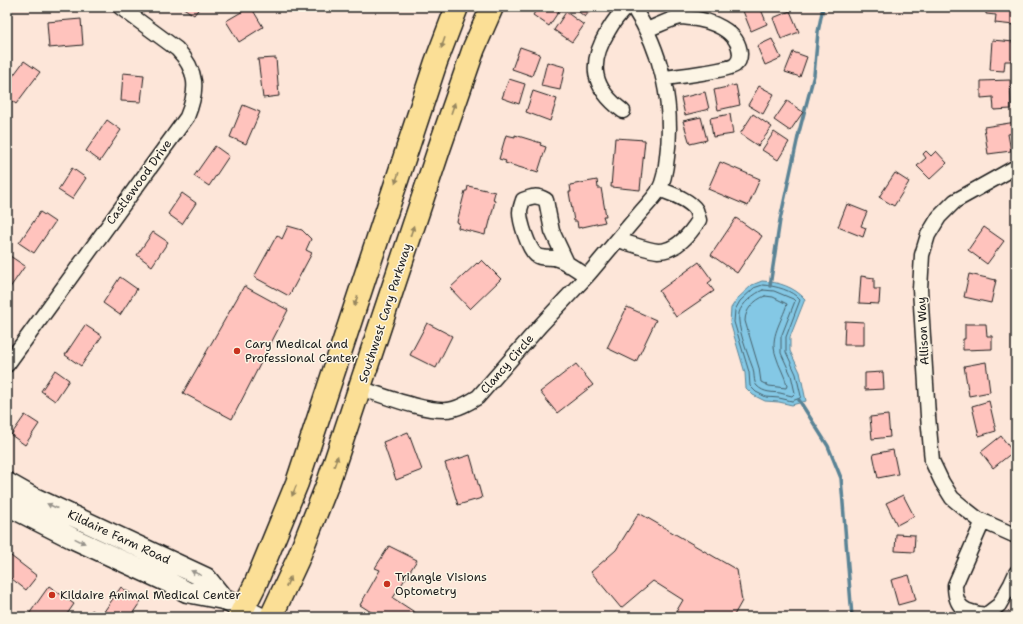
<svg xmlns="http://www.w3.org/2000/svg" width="1023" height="624" font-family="'Shantell Sans',sans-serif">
<rect width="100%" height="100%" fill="#fde6d9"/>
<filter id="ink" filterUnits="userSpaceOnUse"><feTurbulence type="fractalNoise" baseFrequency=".025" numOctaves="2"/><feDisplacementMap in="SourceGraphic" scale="8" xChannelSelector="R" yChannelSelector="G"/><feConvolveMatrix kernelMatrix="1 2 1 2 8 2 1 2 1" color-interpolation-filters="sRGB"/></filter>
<g filter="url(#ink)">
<!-- water -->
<path fill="#84c8e5" stroke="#5a8395" d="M762,281C779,282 794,287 805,299L790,337V351L800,372L806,401L792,405L779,402L765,401L753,395L746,388L745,373L730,322L731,308L737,299L752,285Z"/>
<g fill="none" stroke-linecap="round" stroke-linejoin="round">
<!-- shore -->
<path stroke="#46616c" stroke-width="1" d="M763,285C776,286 792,290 800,300L786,337V352L796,374L801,396L800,398L792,401L779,398L766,397L756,392L750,386L749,372L734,322L735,310L740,301L754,288Z
M763,290L774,291L793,299L795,301L781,337V353L791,375L795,393L792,396C788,395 784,394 780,393C772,392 764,393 757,386C753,382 755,372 752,366C747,352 737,328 739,313C741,304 755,293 763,290Z
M765,296L773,297L787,304C782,321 769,337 776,356C779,367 785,375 787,386L786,388L769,386L761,382L759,368L745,321C745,310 754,300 765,296Z"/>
<!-- stream -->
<path stroke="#5a8395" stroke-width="3.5" d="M770,286L780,220L799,132L814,75L818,32L823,7
M799,400L828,446L841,478L852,617"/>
</g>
<!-- building -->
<path fill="#ffc3bd" stroke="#1c1c1c" d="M182,7H200L194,15Z
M250,7H251L263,27L239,42L226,21Z
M538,7H560L561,8L549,26L533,15Z
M573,7H593L585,17Z
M753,7H760L767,24L751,31L743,11Z
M986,7H1016L1014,25L995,23L996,15L986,14Z
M790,11L799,32L781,39L773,18Z
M566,12L584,25L572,42L554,30Z
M81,19L83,45L49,48L47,22Z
M772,39L781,58L765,65L757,46Z
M992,40L1014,42L1013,61H1005L1004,71L990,70Z
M520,47L540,54L532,76L512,69Z
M793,52L807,57L800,77L785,72Z
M276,58L279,96L263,98L258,59Z
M24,61L40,72L16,104L7,97V84Z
M547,62L565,67L560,90L541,86Z
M123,73L144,75L141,102L121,101Z
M509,79L525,84L519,104L502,98Z
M1010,80L1011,109L994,110L993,97L981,98V81Z
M736,85L740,105L718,110L714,90Z
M759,86L774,94L763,114L748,105Z
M533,91L557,99L550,121L526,112Z
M705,92L709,109L685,115L681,98Z
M787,101L803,112L790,131L774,120Z
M243,105L260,112L246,144L230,137Z
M730,114L733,134L713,137L710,118Z
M753,114L772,127L758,146L740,134Z
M701,117L707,140L690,144L683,121Z
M107,120L121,130L100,161L86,151Z
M1016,122V133L1008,134L1011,151L988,154L984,127Z
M774,132L789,142L778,160L762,150Z
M506,135L515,137V135L541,143L540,145L546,147L538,172L532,170V171L505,163L506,161L499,159Z
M615,138L645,140L640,190L611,187Z
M215,146L229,156L209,186L194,176Z
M926,151L931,156L936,151L947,163L930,179L917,166L926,158L923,154Z
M720,162L760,179L748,206L708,189Z
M72,168L86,178L72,199L58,190Z
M895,173L909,182L894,206L879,197Z
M597,180L598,188H601L606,216H603L605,222L578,228L577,221H574L569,192H571L570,185Z
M468,186L495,192L493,200L495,201L488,229H486L485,235L458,228L459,223L457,222L465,191H467Z
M182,193L196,203L182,224L168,214Z
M847,204L867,212L861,226L866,228L863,237L838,227Z
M40,212L55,222L34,253L19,243Z
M736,218L762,236L737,273L711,255Z
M288,226L302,230L311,239L306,250L312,253L289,296L254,277L277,235L282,239Z
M984,227L1004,241L987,264L968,250Z
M153,232L168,242L152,266L137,255Z
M10,256L25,266L7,292V260Z
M482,260L501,279L470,309L450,288L477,263L478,264Z
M699,262L712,280L708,283L714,291L676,317L659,291Z
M969,274L996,280L991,303L964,297Z
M861,276L874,278V289H880L879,304L859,303Z
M120,277L137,289L120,315L103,303Z
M244,286L288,310L232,419L183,393Z
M627,307L656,320L636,362L607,348Z
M845,321L864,322V345H844Z
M427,323L452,336L436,368L410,355Z
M965,324H986L987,336H992V349L963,350V339H965Z
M85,325L102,336L81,366L65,355Z
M986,362L990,392L969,396L964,366Z
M576,364L593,385L557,413L540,392Z
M55,370L69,380L55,401L41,391Z
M883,372L884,389L865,390V373Z
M989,401L996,431L979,436L972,406Z
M25,415L39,424L25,445L11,435Z
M888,415L890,437L872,439L870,417Z
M408,432L422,470L396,480L383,442Z
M1001,436L1013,452L993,468L981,452Z
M893,450L898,474L878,478L873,454Z
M470,455L482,498L458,505L445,463Z
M903,495L914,516L897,525L886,503Z
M639,513L737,570L742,601L733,617H673L683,600L653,581L621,608L591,572L616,550Z
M896,534L915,535L914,552L895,551Z
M389,546L417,560L393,598L419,615L417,617H379L360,605L380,570L375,568Z
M7,553L37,576L26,590L7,575Z
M909,575L916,600L898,605L891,580Z
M49,586L74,604L65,617H27Z
M121,587L141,601L130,617H87L92,610L101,616Z"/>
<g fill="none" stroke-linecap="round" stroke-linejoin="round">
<defs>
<path id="street" d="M646,30C655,27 672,18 681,17C683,17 687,18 690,18C709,20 739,30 740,54C740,59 739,62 735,65C730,70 674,77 663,78
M623,111C592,88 588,64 608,31C613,22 619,14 627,7
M1016,167L955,201L939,217L928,235L922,255L920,289L928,416L932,461L942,482L952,498L964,508L978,519L1016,536
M618,240C629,243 647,250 658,251C677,251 690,234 699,220C698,217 697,213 696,210C689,199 671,194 659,189
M568,265L552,231L546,200C537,195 532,196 523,200C522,204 520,207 520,212C520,222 528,248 536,255C541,259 548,257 554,258C565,260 577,270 587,276C605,255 622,234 640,213C646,206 654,198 659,190C664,181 666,167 667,157C674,105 662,51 633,7
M7,365L187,117C198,90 198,71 177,49L120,7
M360,388C381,395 432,415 453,409C461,407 470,402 478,397L540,326L587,276
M983,521L955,585C955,608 964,612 986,615L999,605L1011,584L1016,573"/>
<path id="secondary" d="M7,483L30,496L206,578L223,599
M7,505L72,538L168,582L187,592L223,599L259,617"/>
<path id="primary" d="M239,617L255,585L297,483L436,62L457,7
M271,617L298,559L328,483L439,149L474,48L492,7"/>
</defs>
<!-- street casing -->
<use href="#street" stroke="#1c1c1c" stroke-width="17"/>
<!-- secondary casing -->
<use href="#secondary" stroke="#1c1c1c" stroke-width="23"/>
<!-- primary casing -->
<use href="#primary" stroke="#1c1c1c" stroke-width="25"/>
<!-- street -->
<use href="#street" stroke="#fcf5e5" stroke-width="14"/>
<!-- secondary -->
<use href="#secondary" stroke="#fcf5e5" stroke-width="20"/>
<!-- primary -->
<use href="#primary" stroke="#fbdf96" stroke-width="22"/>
</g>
<!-- one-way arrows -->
<defs><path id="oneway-solid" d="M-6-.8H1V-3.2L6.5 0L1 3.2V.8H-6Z"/></defs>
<g fill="#97875f">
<use href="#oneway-solid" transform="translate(443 43) rotate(109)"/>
<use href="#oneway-solid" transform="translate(453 108) rotate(-71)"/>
<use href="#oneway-solid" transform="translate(397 178) rotate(108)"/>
<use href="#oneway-solid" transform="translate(412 231) rotate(-72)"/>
<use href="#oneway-solid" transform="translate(356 301) rotate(108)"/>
<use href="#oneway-solid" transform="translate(336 461) rotate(-71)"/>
<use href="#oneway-solid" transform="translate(294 491) rotate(112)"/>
<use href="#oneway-solid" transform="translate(288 582) rotate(-67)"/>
</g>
<g fill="#97938b">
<use href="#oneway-solid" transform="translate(52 506) rotate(-155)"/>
<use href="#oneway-solid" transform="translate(80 541) rotate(26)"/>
<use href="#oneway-solid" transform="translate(196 573) rotate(-155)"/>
</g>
</g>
<!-- markers -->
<g fill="#c8321e" stroke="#fcf5e5" stroke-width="1.5">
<circle cx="237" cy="351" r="4"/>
<circle cx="387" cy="584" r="4"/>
<circle cx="52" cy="595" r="4"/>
</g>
<g text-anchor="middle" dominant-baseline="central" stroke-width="3" stroke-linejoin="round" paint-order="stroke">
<!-- street labels -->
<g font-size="12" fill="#1c1c1c" stroke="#fcf5e5">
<text transform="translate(139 182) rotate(-54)">Castlewood Drive</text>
<text transform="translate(385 313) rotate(-72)">Southwest Cary Parkway</text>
<text transform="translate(923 331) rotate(-93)">Allison Way</text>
<text transform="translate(507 364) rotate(-49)">Clancy Circle</text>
<text transform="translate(119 537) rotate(25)">Kildaire Farm Road</text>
</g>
<!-- poi labels -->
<g font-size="12" fill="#1c1c1c" stroke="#fcf5e5" text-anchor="start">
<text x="245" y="344">Cary Medical and<tspan x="245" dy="14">Professional Center</tspan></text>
<text x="395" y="577">Triangle Visions<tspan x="395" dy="14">Optometry</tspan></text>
<text x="60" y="595">Kildaire Animal Medical Center</text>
</g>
</g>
<!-- margin -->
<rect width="1023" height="624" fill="none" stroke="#fcf5e5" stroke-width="24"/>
<rect x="12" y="12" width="999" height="600" fill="none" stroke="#1c1c1c" stroke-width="1.5" filter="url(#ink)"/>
</svg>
